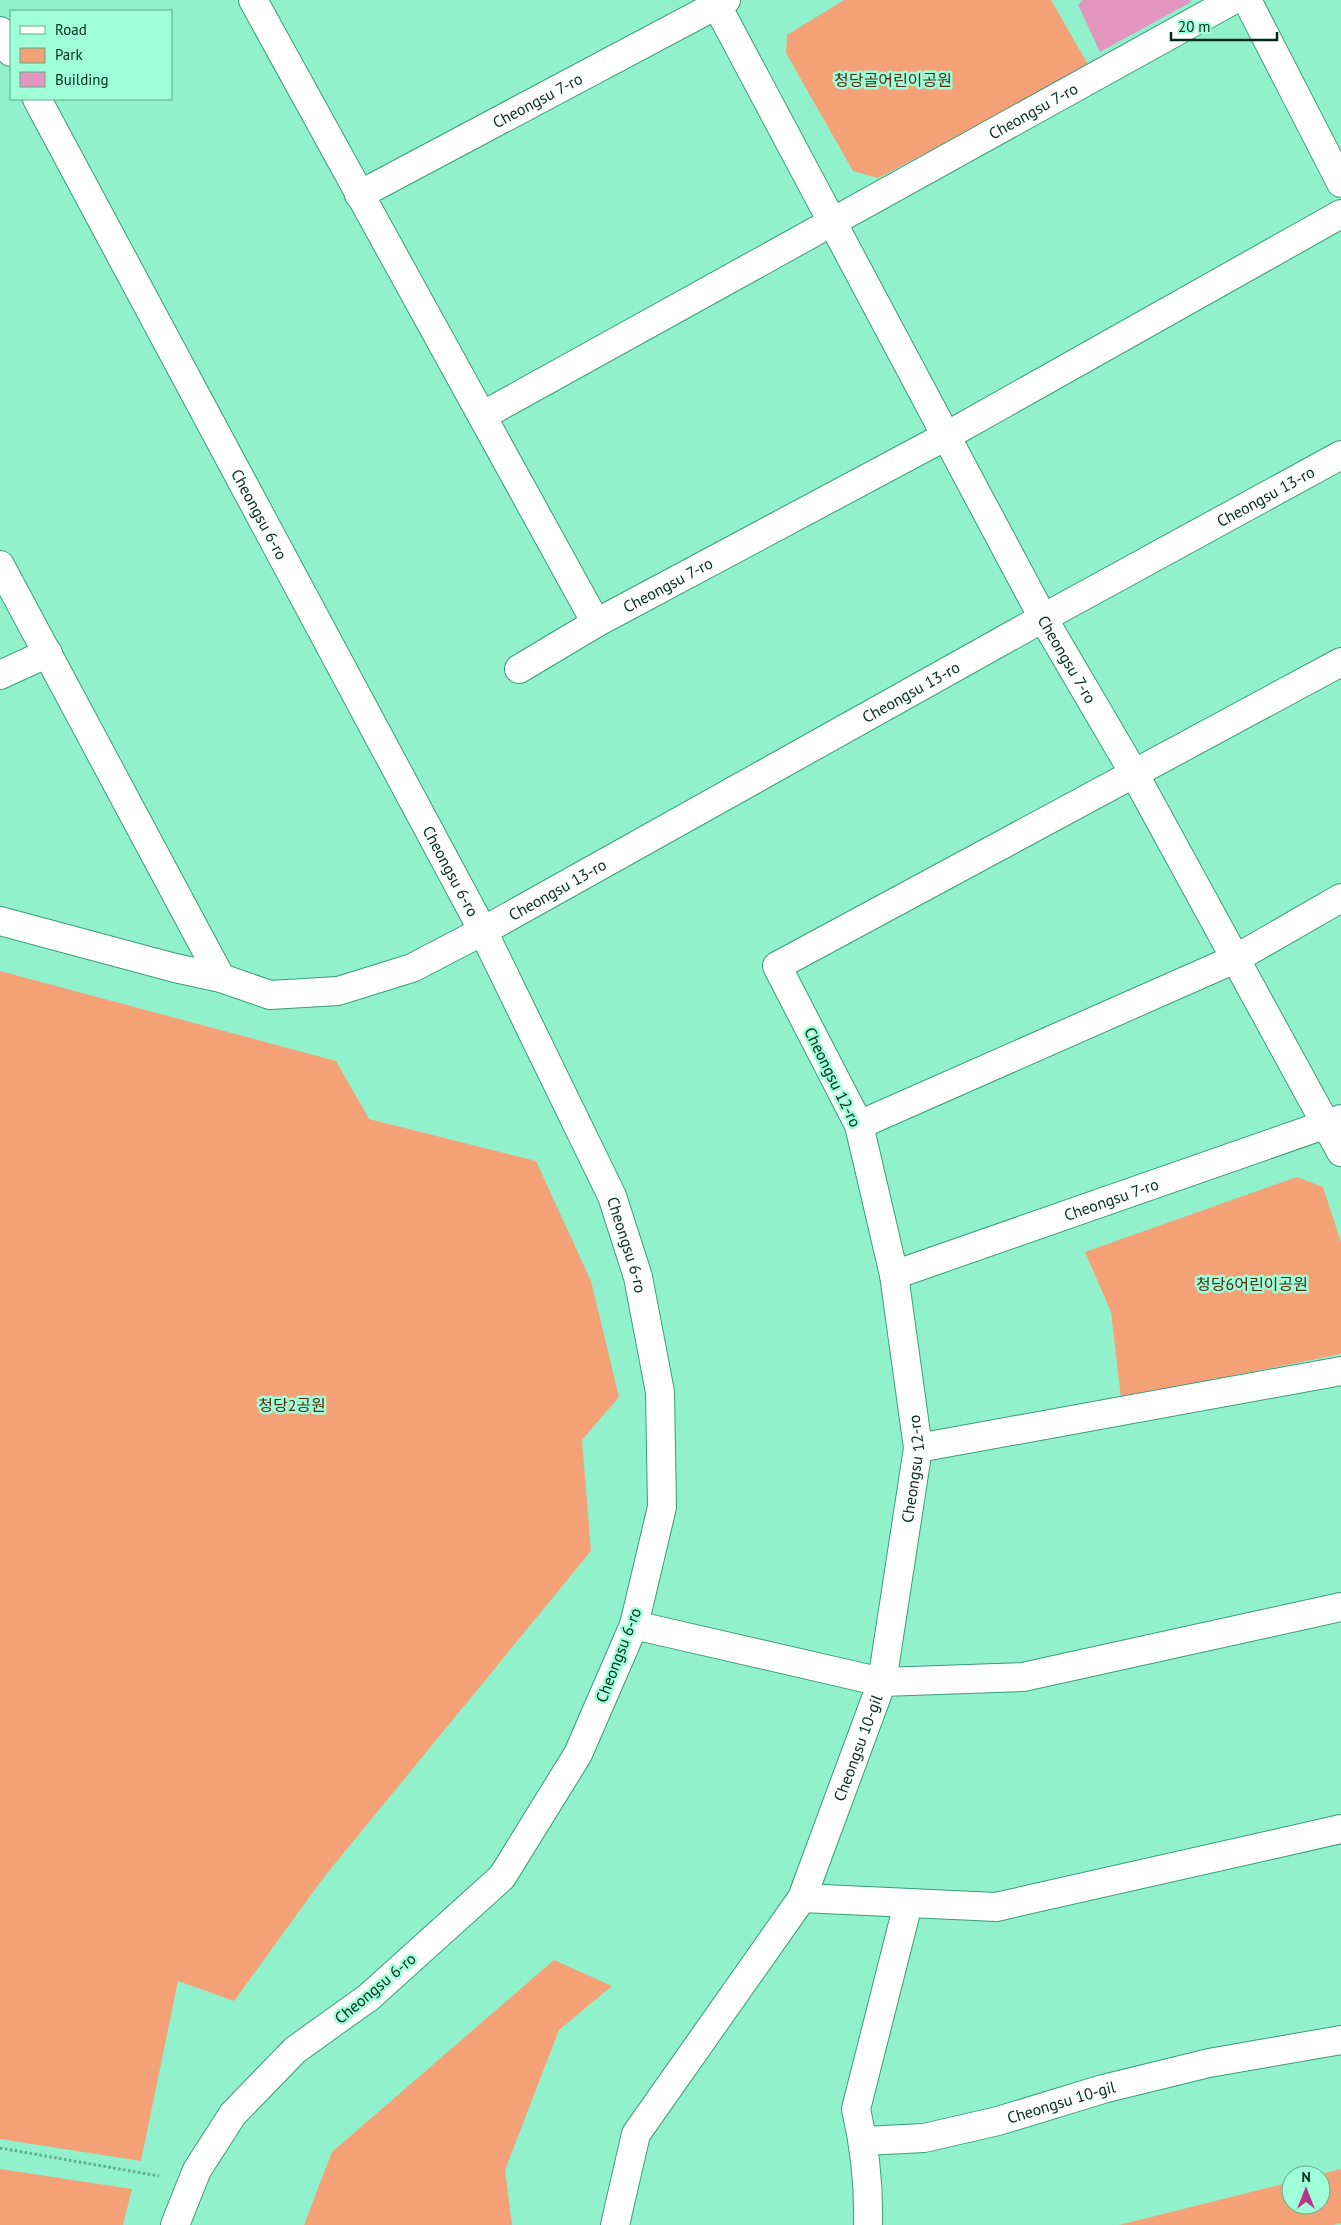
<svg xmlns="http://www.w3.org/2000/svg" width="1341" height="2225" font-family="'PT Sans','Noto Sans KR',sans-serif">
<rect width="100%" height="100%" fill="#91f1cc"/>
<!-- green -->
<path fill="#f5a177" d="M844,0H1051L1090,68L878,178L853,171L786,53L787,35Z
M0,971L336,1061L369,1119L536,1161L591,1281L619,1397L582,1440L591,1551L324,1877L234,2001L178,1981L141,2161L0,2139Z
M1297,1177L1323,1187L1341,1242V1354L1121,1398L1111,1312L1085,1252Z
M554,1960L612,1986L559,2030L505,2170L512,2225H304L332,2152Z
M0,2169L132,2189L123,2225H0Z
M1341,2169V2223L1333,2225H1119L1291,2182V2205H1321V2175H1318Z"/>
<!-- building -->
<path fill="#e295bd" d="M1083,0H1190L1191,2L1100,52L1078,5Z"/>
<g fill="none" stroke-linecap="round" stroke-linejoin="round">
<defs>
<g id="street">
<path d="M253,0L596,623"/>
<path id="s1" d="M714,0L1043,618L1135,775L1341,1152"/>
<path d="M1247,0L1341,183"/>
<path id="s2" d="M359,195L726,0"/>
<path id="s3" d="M482,416L1233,0"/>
<path d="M0,565L221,978"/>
<path id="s4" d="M519,669L596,623L948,435L1341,214"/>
<path d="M0,675L48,653"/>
<path id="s5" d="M0,921L175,968L221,978L270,995L338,991L412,968L483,931L1043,618L1341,455"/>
<path d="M859,1125L1235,959L1341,898"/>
<path id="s6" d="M894,1275L1341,1119"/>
<path d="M918,1448L1341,1371"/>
<path d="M634,1625L882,1682L1023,1677L1341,1607"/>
<path d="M802,1898L996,1907L1341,1829"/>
<path id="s7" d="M864,2141L924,2138L998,2121L1103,2089L1209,2063L1341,2040"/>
<path id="s8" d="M615,2225L636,2134L802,1898L882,1682L918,1448L894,1275L859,1125L777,966L1341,662"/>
<path d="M868,2225C869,2185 865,2148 856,2109L908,1904"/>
</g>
<g id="secondary">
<path d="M0,31L11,52"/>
<path id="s9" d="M37,99L483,931L612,1196L638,1277L660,1392L662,1507L634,1625L578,1754L502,1877L369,1997L295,2050L233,2114L197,2170L175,2225"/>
</g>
</defs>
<!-- street casing -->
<use href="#street" stroke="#399c7b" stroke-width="30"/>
<!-- secondary casing -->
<use href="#secondary" stroke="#399c7b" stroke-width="30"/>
<!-- path -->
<path stroke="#5eab8e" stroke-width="3" stroke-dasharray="2.5 2.5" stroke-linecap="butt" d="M0,2148L159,2176"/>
<!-- street -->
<use href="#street" stroke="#fff" stroke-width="28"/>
<!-- secondary -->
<use href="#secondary" stroke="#fff" stroke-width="28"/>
</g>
<g text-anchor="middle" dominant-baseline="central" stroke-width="5" stroke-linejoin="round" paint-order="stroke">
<!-- park labels -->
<g font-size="16" fill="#562911" stroke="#9fffd9">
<text x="893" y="80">청당골어린이공원</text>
<text x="1252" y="1284">청당6어린이공원</text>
<text x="292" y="1405">청당2공원</text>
</g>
<!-- street labels -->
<g font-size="16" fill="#002c1e" stroke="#9fffd9">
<text stroke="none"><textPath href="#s2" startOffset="202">Cheongsu 7-ro</textPath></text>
<text stroke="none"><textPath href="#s3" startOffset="630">Cheongsu 7-ro</textPath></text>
<text stroke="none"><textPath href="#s5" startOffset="1401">Cheongsu 13-ro</textPath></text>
<text stroke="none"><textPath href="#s9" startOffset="471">Cheongsu 6-ro</textPath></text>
<text stroke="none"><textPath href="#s4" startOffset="171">Cheongsu 7-ro</textPath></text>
<text stroke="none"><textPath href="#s1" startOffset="748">Cheongsu 7-ro</textPath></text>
<text stroke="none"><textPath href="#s5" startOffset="996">Cheongsu 13-ro</textPath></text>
<text stroke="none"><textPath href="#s9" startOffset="876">Cheongsu 6-ro</textPath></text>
<text stroke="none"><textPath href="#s5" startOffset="591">Cheongsu 13-ro</textPath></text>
<text transform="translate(833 1077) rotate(64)">Cheongsu 12-ro</text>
<text stroke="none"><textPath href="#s6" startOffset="230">Cheongsu 7-ro</textPath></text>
<text stroke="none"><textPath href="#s9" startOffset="1290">Cheongsu 6-ro</textPath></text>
<text stroke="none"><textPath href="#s8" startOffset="828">Cheongsu 12-ro</textPath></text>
<text transform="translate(618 1655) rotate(-69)">Cheongsu 6-ro</text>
<text stroke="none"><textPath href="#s8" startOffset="542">Cheongsu 10-gil</textPath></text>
<text transform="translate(375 1988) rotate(-40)">Cheongsu 6-ro</text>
<text stroke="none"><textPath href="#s7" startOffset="202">Cheongsu 10-gil</textPath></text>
</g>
</g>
<!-- legend -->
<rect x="10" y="10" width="162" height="90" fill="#9fffd9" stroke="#5fab8e"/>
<rect x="20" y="26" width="25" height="8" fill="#ffffff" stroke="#5fab8e"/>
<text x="55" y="35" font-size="15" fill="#002c1e">Road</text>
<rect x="20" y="48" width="25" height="15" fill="#f5a177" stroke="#5fab8e"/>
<text x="55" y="60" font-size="15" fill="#002c1e">Park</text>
<rect x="20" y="72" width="25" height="15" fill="#e295bd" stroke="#5fab8e"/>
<text x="55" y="85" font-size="15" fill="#002c1e">Building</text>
<!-- north arrow -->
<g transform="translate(1306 2190)"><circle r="24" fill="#9fffd9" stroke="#5fab8e"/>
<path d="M0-4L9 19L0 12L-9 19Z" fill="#b63885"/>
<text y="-8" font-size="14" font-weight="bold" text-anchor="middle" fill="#002c1e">N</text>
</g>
<!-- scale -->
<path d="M1171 32v8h106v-8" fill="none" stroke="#002c1e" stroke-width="2.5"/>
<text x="1178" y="32" font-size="15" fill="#002c1e" stroke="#9fffd9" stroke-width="4" paint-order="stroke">20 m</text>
</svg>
